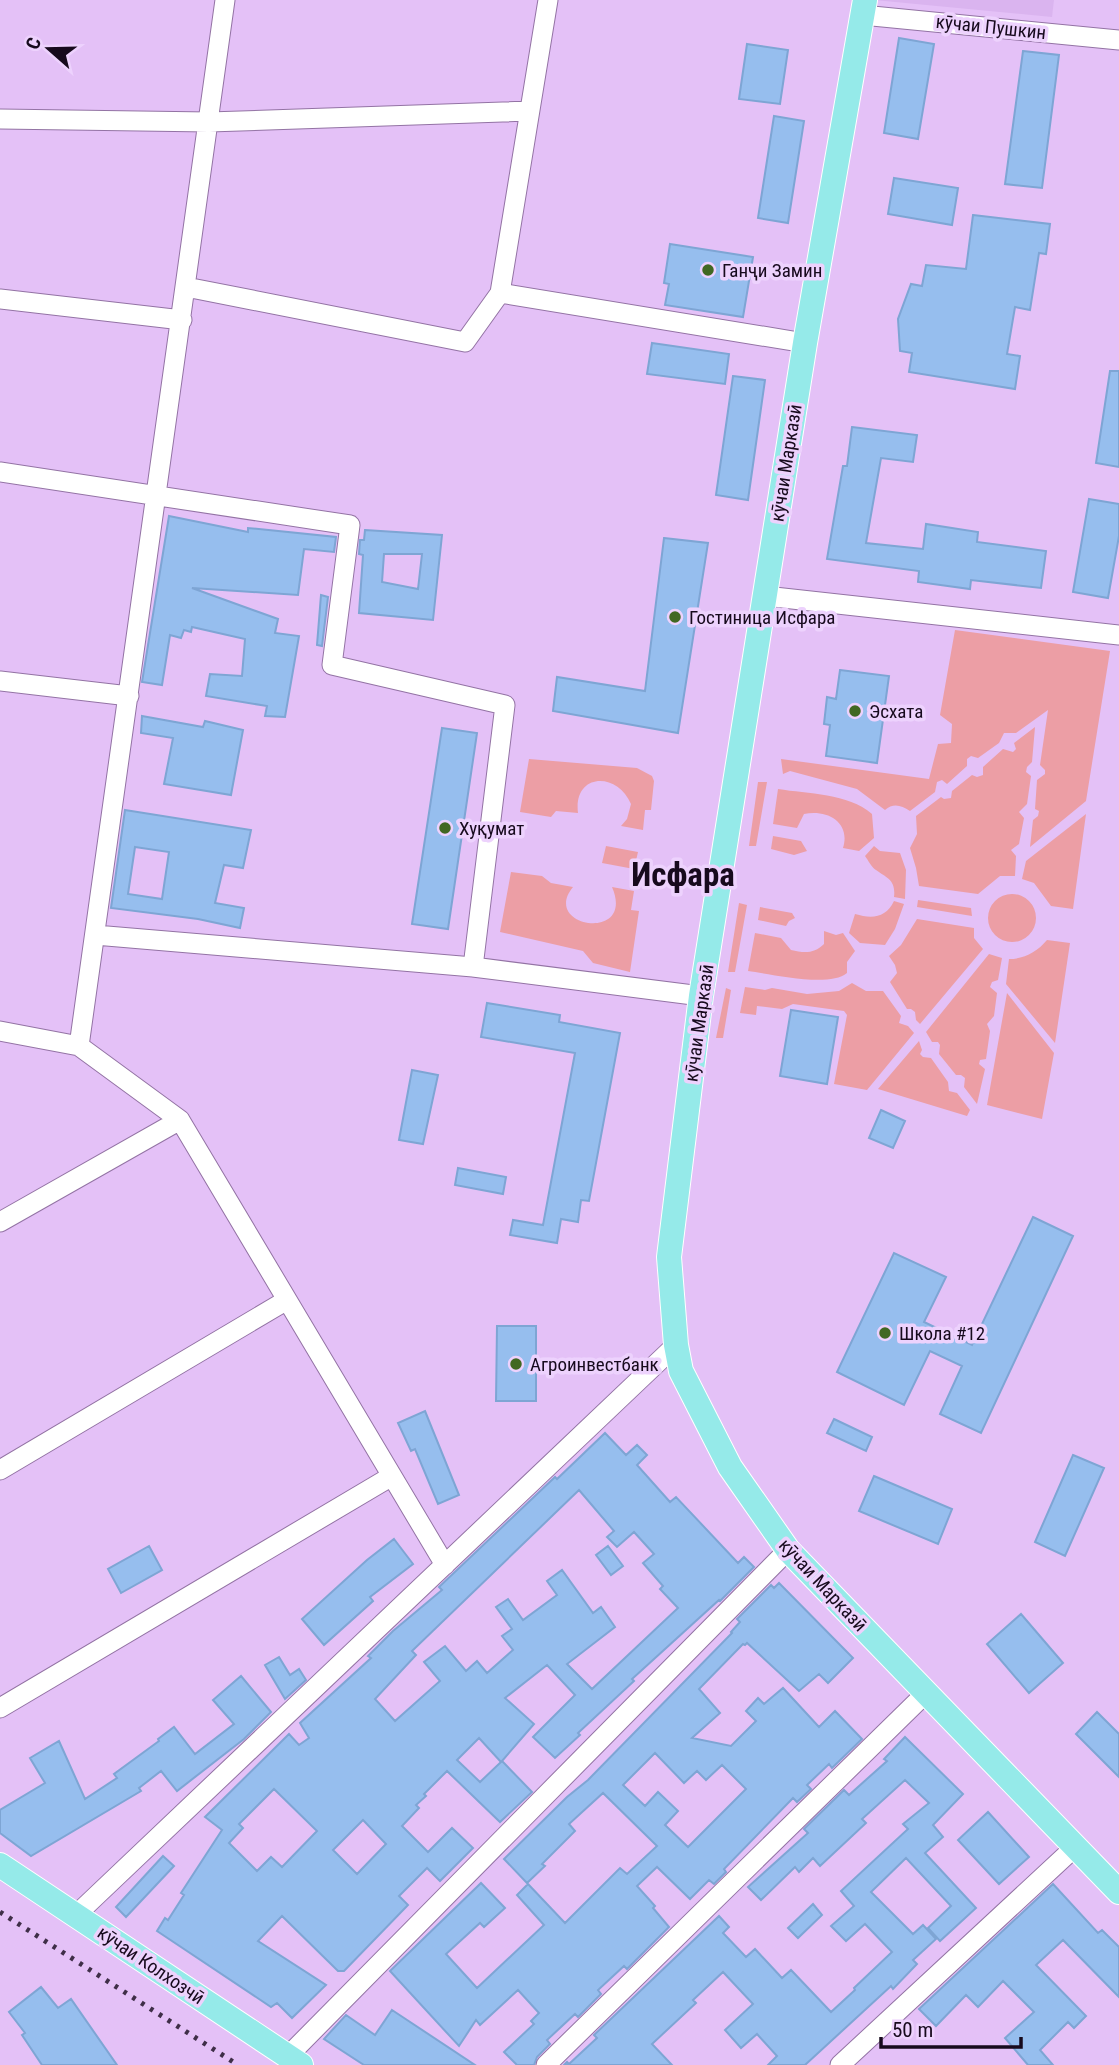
<svg xmlns="http://www.w3.org/2000/svg" width="1119" height="2065" font-family="'Roboto Condensed',sans-serif">
<rect width="100%" height="100%" fill="#e4c1f7"/>
<!-- built -->
<path fill="#dab4ef" d="M874,0H1054L1052,17Z"/>
<!-- green -->
<path fill="#ec9ea5" d="M955,630L1110,651L1086,801L1030,847L1033,820L1038,816L1039,811L1035,809L1037,780L1045,774V770L1040,765L1048,710L1016,733H1004L999,743L978,758L971,756L967,759V766L947,784L942,780L937,782L935,792L910,811C901,805 893,803 885,810L857,789L790,771L783,774L781,759L929,779L938,744L951,743L952,724L940,715Z
M1035,727L1032,762L1027,767L1026,772L1031,776L1027,804L1019,812L1024,818L1019,844L1011,850L1016,856L1015,876H1000L978,894L919,886L916,868L910,848L917,834L916,816L941,797L944,799L951,798L952,791L972,775L977,777L983,775V767L1003,749L1013,752L1016,749L1014,743Z
M529,759L637,768L652,776L654,781L651,810H645L643,830L621,826L627,819L631,804C617,771 573,773 578,813L556,811L551,817L520,812Z
M758,782H767L756,846H749Z
M778,789C808,794 848,793 872,814L874,838L859,851L843,848C851,822 827,809 804,814L797,828L773,824Z
M1086,814L1073,909L1051,906L1034,883L1022,879L1026,861Z
M773,836L801,841L807,851L794,855L771,849Z
M606,846L638,852L634,869L602,863Z
M874,846L880,851L900,853L906,870L905,899L894,897C896,880 887,878 876,870C872,868 868,860 865,856Z
M511,872L542,876L551,883L573,887C540,927 636,943 612,887L634,891L631,910L639,911L630,972L593,963L583,951L500,932Z
M988 918a24 24 0 1 1 48 0a24 24 0 1 1-48 0Z
M918,900L971,908L972,916L917,907Z
M894,901L904,904L895,929L885,945L860,943L849,933L855,914C872,919 886,918 894,901Z
M739,903L747,905L735,972H728Z
M760,907L792,913L795,918L789,921L786,926L758,920Z
M917,919L974,928V938L983,949L920,1024L916,1020L915,1012L911,1009H907L890,982L897,973L895,965L889,956L901,945Z
M824,931L836,935L843,933L855,951L847,962V973C829,988 771,974 748,971L755,933L781,938L791,950C804,953 814,954 824,944Z
M1047,940L1070,943L1055,1043L1006,984L1009,959C1024,959 1037,952 1047,940Z
M989,954L1002,958L998,980L992,982L990,987L997,993L994,1016L987,1024L990,1031L986,1059L980,1060L979,1064L985,1069L977,1104L964,1087L965,1078L961,1075H956L939,1054L940,1045L938,1042H932L926,1032Z
M852,983L866,991H883L901,1016L899,1023L908,1026L914,1033L867,1090L834,1084L847,1015L844,1011L793,1004L782,1009L757,1006L756,1015L740,1013L745,987L765,990L772,988L807,994L839,991Z
M726,988L731,990L723,1038H716Z
M1007,993L1054,1053L1042,1119L987,1105Z
M919,1041L922,1050L920,1054L923,1057L931,1058L948,1082L949,1091L957,1093L970,1110L967,1116L878,1089Z"/>
<!-- building -->
<path fill="#96beee" stroke="#7ea5d4" stroke-width="2" fill-rule="evenodd" d="M899,38L934,44L918,139L884,133Z
M747,44L788,50L780,104L739,99Z
M1023,51L1059,55L1042,188L1005,184Z
M774,116L804,121L788,223L758,218Z
M894,178L958,188L952,225L888,214Z
M973,215L1050,224L1046,254L1039,253L1030,310L1015,307L1007,354L1020,356L1015,389L909,372L912,353L900,351L898,319L911,284L922,286L926,265L966,269Z
M670,244L753,257L743,317L665,305L669,284L664,283Z
M652,343L729,354L725,384L647,374Z
M1110,371H1119V467L1096,463Z
M733,376L765,380L748,500L716,495Z
M852,427L917,435L913,462L881,458L866,543L923,549L926,524L978,532L977,542L1046,551L1041,588L971,580L970,589L918,582L919,571L827,559L843,466H847Z
M1089,499L1119,504V536L1108,598L1073,592Z
M169,516L248,532V528L336,537L334,552L304,549L298,595L192,588L278,619L275,633L299,636L285,717L265,716L267,706L206,696L210,674L242,676L245,639L192,627L191,632L184,630L181,638L170,635L162,685L142,682Z
M365,530L442,535L433,620L359,613L363,555L359,554L360,540H364ZM384,554H422L418,589L382,582Z
M664,538L708,543L678,733L553,711L557,677L645,691Z
M321,595L328,597L322,646L317,645Z
M840,670L889,676L877,763L826,756L830,725L824,724L827,697L836,699Z
M142,716L203,727L205,721L243,730L231,795L164,784L173,738L141,733Z
M442,728L477,733L448,929L412,924Z
M125,810L251,830L243,868L224,865L215,903L244,908L240,928L198,919L111,908ZM135,847L169,852L162,899L128,894Z
M487,1003L560,1015L559,1022L620,1033L589,1201L581,1200L578,1222L561,1219L557,1243L510,1235L513,1220L543,1225L575,1053L481,1037Z
M791,1010L838,1017L827,1084L780,1076Z
M412,1070L438,1075L423,1144L399,1140Z
M881,1110L905,1121L893,1148L869,1138Z
M458,1168L506,1177L503,1194L455,1185Z
M1033,1217L1073,1236L981,1433L940,1414L962,1366L930,1351L904,1405L837,1372L894,1253L946,1277L924,1322L972,1345Z
M497,1326H536V1401H496Z
M425,1411L459,1495L438,1504L415,1449L411,1451L398,1423Z
M834,1419L872,1437L866,1451L827,1433Z
M605,1433L626,1455L637,1445L647,1455L637,1465L670,1502L676,1497L738,1563L744,1557L754,1567L720,1601L719,1600L632,1679L634,1681L578,1733L580,1735L555,1758L533,1737L575,1695L547,1665L505,1698L534,1724L502,1761L532,1792L500,1822L447,1771L424,1794L426,1796L416,1805L419,1808L402,1826L428,1852L452,1828L473,1848L440,1881L427,1868L399,1896L408,1905L344,1971H338L282,1916L258,1941L326,1985L292,2018L277,2003L271,2007L157,1931L165,1918L168,1920L184,1895L181,1893L222,1830L205,1817L289,1734L299,1745L309,1738L300,1723L371,1658L368,1656L393,1631L442,1590L439,1587L555,1477L557,1479ZM579,1490L614,1531L607,1537L617,1547L634,1532L654,1554L643,1563L663,1586L660,1589L678,1608L592,1689L567,1664L615,1627L601,1607L593,1613L562,1570L547,1581L557,1595L523,1620L508,1599L496,1607L512,1629L502,1636L513,1650L487,1673L477,1661L466,1671L445,1646L424,1662L440,1681L395,1721L375,1699L416,1655L412,1651ZM479,1738L501,1762L480,1782L457,1760ZM274,1789L317,1831L282,1867L271,1857L257,1871L229,1843L243,1828L239,1824ZM363,1820L386,1844L357,1874L333,1850Z
M1073,1455L1104,1468L1065,1556L1035,1542Z
M874,1476L952,1509L938,1544L859,1511Z
M394,1539L413,1564L370,1597L373,1601L324,1645L302,1619L367,1560Z
M149,1546L162,1570L121,1593L108,1569Z
M608,1546L623,1566L611,1575L596,1555Z
M779,1583L853,1658L828,1683L819,1674L799,1691L747,1643L745,1645L743,1644L699,1689L720,1713L692,1738L731,1746L756,1721L746,1711L758,1698L764,1704L783,1688L819,1727L835,1711L862,1739L832,1768L829,1764L807,1785L811,1789L797,1802L793,1798L724,1869L726,1872L714,1884L709,1880L690,1899L657,1867L637,1886L655,1906L653,1908L669,1927L627,1969L624,1966L598,1990L601,1994L578,2017L575,2014L547,2040L550,2044L537,2057L534,2065H517L504,2052L534,2024L531,2021L539,2013L518,1990L480,2025L476,2020L459,2046L390,1971L481,1883L505,1908L484,1927L480,1923L446,1954L477,1988L544,1925L517,1895L528,1884L565,1923L620,1868L627,1874L657,1846L603,1793L569,1824L575,1831L542,1864L545,1866L527,1883L504,1859L567,1797L588,1780L732,1633L731,1632L740,1622L737,1619L771,1585L774,1588ZM655,1753L684,1783L697,1771L706,1780L722,1765L746,1789L688,1847L665,1825L678,1811L658,1792L645,1806L623,1785Z
M1021,1614L1063,1663L1029,1693L987,1644Z
M279,1657L290,1675L299,1669L306,1680L285,1699L265,1665Z
M241,1676L271,1712L244,1739L177,1791L161,1771L139,1788L141,1791L31,1856L0,1833V1810L45,1783L30,1758L59,1741L85,1799L117,1778L114,1774L159,1741L158,1739L174,1727L195,1754L234,1724L213,1700Z
M1097,1712L1119,1734V1777L1076,1734Z
M905,1737L963,1794L933,1825L943,1837L925,1853L976,1908L940,1941L928,1928L951,1906L906,1858L871,1892L913,1934L923,1925L936,1939L913,1960L917,1964L893,1989L891,1986L805,2065H768L777,2056L757,2034L741,2048L725,2030L753,2004L723,1972L693,2000L696,2003L652,2044L672,2065H564L567,2062L569,2064L597,2038L594,2035L719,1916L729,1927L723,1933L746,1957L755,1949L782,1978L791,1970L831,2012L855,1990L854,1988L892,1952L865,1924L846,1941L831,1926L854,1906L841,1891L908,1829L903,1824L929,1803L905,1780L862,1819L866,1823L820,1866L813,1858L799,1872L795,1867L761,1900L748,1887L808,1833L804,1829L844,1790L849,1795L887,1761L884,1759Z
M988,1812L1029,1857L999,1884L958,1840Z
M163,1856L174,1866L126,1917L116,1907Z
M1053,1884L1098,1933L1102,1930L1119,1947V1997L1063,1940L1036,1965L1086,2016L1074,2028L1068,2022L1040,2050L1053,2065H1028L1005,2038L1034,2012L1003,1981L978,2007L966,1995L936,2026L919,2009Z
M813,1904L822,1915L798,1938L788,1928Z
M41,1987L58,2008L71,1999L117,2065H42L22,2035L25,2033L9,2012Z
M392,2010L475,2065H364L324,2039L346,2015L375,2035Z"/>
<g fill="none" stroke-linecap="round" stroke-linejoin="round">
<defs>
<path id="minor" d="M862,15L1119,40
M0,119L209,122L529,111
M186,287L465,342L500,293L548,0
M500,293L805,343
M0,299L182,320
M0,472L350,525L332,665L505,705L473,967L701,996
M765,596L1119,635
M0,681L129,696
M95,935L473,967
M0,1031L79,1046L225,0
M180,1120L445,1565
M0,1222L180,1120L79,1046
M0,1470L287,1300
M0,1708L392,1476
M76,1915L676,1345
M288,2056L788,1550
M546,2065L925,1694
M840,2065L1075,1847"/>
<path id="major" d="M865,0L805,343L701,996L669,1257L676,1345L681,1371L730,1467L788,1550L1119,1892
M0,1865L301,2065"/>
</defs>
<!-- minor casing -->
<use href="#minor" stroke="#9373a4" stroke-width="21"/>
<!-- major casing -->
<use href="#major" stroke="#fff" stroke-width="26"/>
<!-- minor -->
<use href="#minor" stroke="#fff" stroke-width="19"/>
<!-- major -->
<use href="#major" stroke="#95eae9" stroke-width="24"/>
<!-- rail -->
<path stroke="#3f2e48" stroke-width="5" stroke-dasharray="3.5 7" stroke-linecap="butt" d="M0,1912L238,2065"/>
</g>
<!-- markers -->
<g fill="#416822" stroke="#edd2fd" stroke-width="2.5">
<circle cx="708" cy="270" r="7"/>
<circle cx="675" cy="617" r="7"/>
<circle cx="855" cy="711" r="7"/>
<circle cx="445" cy="828" r="7"/>
<circle cx="885" cy="1333" r="7"/>
<circle cx="516" cy="1364" r="7"/>
</g>
<g text-anchor="middle" dominant-baseline="central" stroke-width="7" stroke-linejoin="round" paint-order="stroke">
<!-- street labels -->
<g font-size="19" fill="#170a1d" stroke="#edd2fd">
<text transform="translate(991 27) rotate(6)">кӯчаи Пушкин</text>
<text transform="translate(786 463) rotate(-81)">кӯчаи Марказӣ</text>
<text transform="translate(699 1023) rotate(-82)">кӯчаи Марказӣ</text>
<text transform="translate(823 1585) rotate(47)">кӯчаи Марказӣ</text>
<text transform="translate(151 1965) rotate(34)">кӯчаи Колхозчӣ</text>
</g>
<!-- poi labels -->
<g font-size="19" fill="#170a1d" stroke="#edd2fd" text-anchor="start">
<text x="722" y="270">Ганҷи Замин</text>
<text x="689" y="617">Гостиница Исфара</text>
<text x="869" y="711">Эсхата</text>
<text x="459" y="828">Хуқумат</text>
<text x="899" y="1333">Школа #12</text>
<text x="530" y="1364">Агроинвестбанк</text>
</g>
<!-- town labels -->
<g font-size="33" font-weight="bold" fill="#170a1d" stroke="#edd2fd">
<text x="683" y="874">Исфара</text>
</g>
</g>
<!-- north arrow -->
<g transform="translate(49 49) rotate(290)" stroke="#edd2fd" stroke-width="5" paint-order="stroke">
<path d="M0-5L12 26L0 18L-12 26Z" fill="#170a1d"/>
<text y="-10" font-size="19" font-weight="bold" text-anchor="middle" fill="#170a1d">С</text>
</g>
<!-- scale -->
<path d="M881 2037v10h140v-10" fill="none" stroke="#170a1d" stroke-width="3.5"/>
<text x="892" y="2037" font-size="21" fill="#170a1d" stroke="#edd2fd" stroke-width="5" paint-order="stroke">50 m</text>
</svg>
